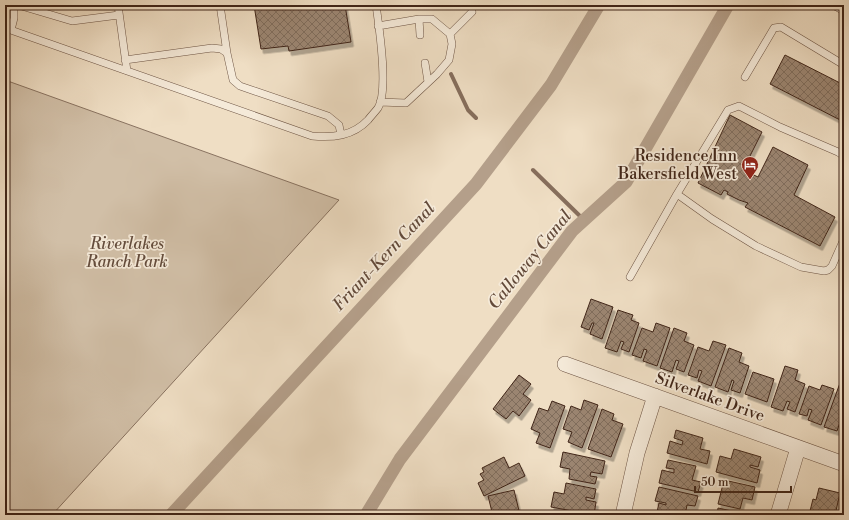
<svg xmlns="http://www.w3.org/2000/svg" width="849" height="520" font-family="'Libre Bodoni',serif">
<defs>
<pattern id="building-cross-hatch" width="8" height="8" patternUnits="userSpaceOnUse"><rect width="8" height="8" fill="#9b8571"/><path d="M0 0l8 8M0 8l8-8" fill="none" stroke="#806d5c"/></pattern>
<filter id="shadow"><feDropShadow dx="2.5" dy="4.5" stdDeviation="0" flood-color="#0004"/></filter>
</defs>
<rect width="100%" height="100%" fill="#efdec4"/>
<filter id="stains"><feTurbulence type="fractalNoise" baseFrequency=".005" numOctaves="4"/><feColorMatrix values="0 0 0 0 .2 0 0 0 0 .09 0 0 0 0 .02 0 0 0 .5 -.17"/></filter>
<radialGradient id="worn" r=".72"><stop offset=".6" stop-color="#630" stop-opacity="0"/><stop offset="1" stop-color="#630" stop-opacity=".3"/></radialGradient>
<!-- green -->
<path fill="#d1bfa7" stroke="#887260" d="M5,80L339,200L52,515H5Z"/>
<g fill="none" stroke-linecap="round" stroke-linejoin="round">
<!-- stream -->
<path stroke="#866e5c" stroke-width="4" d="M451,74L468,110L476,118
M533,170L584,220"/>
<!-- canal -->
<path stroke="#b49f8a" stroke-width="13" d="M171,515L476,184L551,85L599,5
M366,515L400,459L572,231L626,182L728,5"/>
</g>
<!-- building -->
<path fill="url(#building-cross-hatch)" stroke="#402518" filter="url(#shadow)" d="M254,5H345L351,42L289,51L288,46L261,49Z
M785,55L844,85V122L770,84Z
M730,115L762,132L743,170L758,177L773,147L808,165L794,195L835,217L820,246L745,207L748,203L739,200L727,194L728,192L724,190L721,195L698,183Z
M591,299L613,307L602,339L590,334L594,323H592L589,330L581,327Z
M618,310L633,315L631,320L639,323L629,352L621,349L624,342L621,341L617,352L605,348Z
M656,323L670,328L657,366L643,361L647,350L644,349L641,358L632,355L642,328L653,332Z
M674,328L687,333L684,341L694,345L684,372L676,369L679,361L676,360L672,372L660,368Z
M713,341L726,345L711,386L698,381L702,371L699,370L697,378L688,375L698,347L709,351Z
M729,348L742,353L739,362L749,366L740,393L731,390L734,381L732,380L728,392L715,387Z
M785,366L798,370L795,380L805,384L795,412L787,409L790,402L787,401L783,411L771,407Z
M753,372L774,379L767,402L745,394Z
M519,375L531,384L523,394L531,400L519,416L513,411L506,419L493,409Z
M840,383L844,385V427L842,426L844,420L841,419L837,431L824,427Z
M822,385L834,389L821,425L808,420L812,410L809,409L807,416L799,414L809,386L820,390Z
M584,400L598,405L582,448L568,442L572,432L563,429L571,406L581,410Z
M552,401L565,406L550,448L536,443L540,433L531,429L539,408L548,411Z
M602,409L614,414L612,420L623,424L611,457L588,449Z
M676,430L703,438L700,449L710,451L707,464L667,453L670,441L682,445L683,441L674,438Z
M734,449L761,457L758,467L750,465V467L760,470L757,483L716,472L720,456L731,459Z
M563,452L605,461L602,474L591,472L590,476L597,477L595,484L569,479L570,469L560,467Z
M504,457L509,468L519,463L525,476L484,496L478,483L484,480L480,474L484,472L482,468Z
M668,460L696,466L692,480L701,482L698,492L659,483L662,470L674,473V469L666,468Z
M724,480L755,487L752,500L743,498L740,509L718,504Z
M566,483L596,489L594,499L586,497V500L596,502L594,515L551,507L554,492L564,494Z
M659,487L698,496L695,506L687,505L685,515H670L657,512L659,503L666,505V503L655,501Z
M819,488L840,493L835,515H825L810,511L813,499L816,500Z
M514,490L520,515H498L496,511L492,512L488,496Z
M718,508L746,514V515H717Z
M553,512L571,515H553Z"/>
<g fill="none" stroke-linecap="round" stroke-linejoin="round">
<defs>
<path id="service" d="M18,5L72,21L119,15
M118,5L127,71
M220,5L227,53
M833,5L844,11
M419,19L420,35
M378,26L419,19H432L450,34L452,44L449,60L437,74L406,103L380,102
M5,28L312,136C333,138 353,136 368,120C371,116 375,112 378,108C389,90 379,27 376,5
M11,30L14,18V5
M450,34L472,12
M125,60L212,48L221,49L227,53L233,80L240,86L328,116L339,125L341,135
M425,63L428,82
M745,77L774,28L781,27L844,65
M677,194L712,219L756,246L801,267L824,271L828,270L832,266L844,239
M630,277L677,194L728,110L739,106L780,127L838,152L844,156"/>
<path id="minor" d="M565,364L844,464
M623,515L637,453L655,396
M778,515L798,448"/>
</defs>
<!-- service casing -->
<use href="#service" stroke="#6c5343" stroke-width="8"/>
<!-- minor casing -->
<use href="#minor" stroke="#6c5343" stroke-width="16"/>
<!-- service -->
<use href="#service" stroke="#f5ead9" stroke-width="7"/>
<!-- minor -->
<use href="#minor" stroke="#f5ead9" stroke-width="15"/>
</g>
<!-- icons -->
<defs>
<symbol id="hotel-pin" viewBox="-11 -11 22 30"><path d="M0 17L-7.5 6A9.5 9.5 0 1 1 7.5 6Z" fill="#8f2418" stroke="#f5ead9"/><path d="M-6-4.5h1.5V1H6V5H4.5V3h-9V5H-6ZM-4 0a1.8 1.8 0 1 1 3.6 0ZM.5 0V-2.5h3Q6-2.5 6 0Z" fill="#fff"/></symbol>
</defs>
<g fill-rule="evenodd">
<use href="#hotel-pin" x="740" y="155" width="20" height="27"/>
</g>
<g text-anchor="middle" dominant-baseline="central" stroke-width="3.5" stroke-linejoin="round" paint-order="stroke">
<!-- poi labels -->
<g font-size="16" fill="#402518" stroke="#f5ead9" text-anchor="end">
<text x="737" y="156">Residence Inn<tspan x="737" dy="18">Bakersfield West</tspan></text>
</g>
<!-- park labels -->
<g font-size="16" font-style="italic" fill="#644c3c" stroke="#f5ead9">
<text x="127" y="244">Riverlakes<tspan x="127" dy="18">Ranch Park</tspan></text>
</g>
<!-- street labels -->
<g font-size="16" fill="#402518" stroke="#f5ead9">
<text transform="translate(710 397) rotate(20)">Silverlake Drive</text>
</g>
<!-- water labels -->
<g font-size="17" font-style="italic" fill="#634a3a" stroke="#f5ead9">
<text transform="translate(384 257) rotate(-47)">Friant-Kern Canal</text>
<text transform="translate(530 260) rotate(-51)">Calloway Canal</text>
</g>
</g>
<!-- margin -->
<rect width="849" height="520" fill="none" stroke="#efdec4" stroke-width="20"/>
<rect x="6" y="6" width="837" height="508" fill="none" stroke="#402518" stroke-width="2"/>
<rect x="10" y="10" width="829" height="500" fill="none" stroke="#402518"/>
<!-- scale -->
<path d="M695 486v6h96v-6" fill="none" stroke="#402518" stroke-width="2"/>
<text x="701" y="486" font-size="12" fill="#402518" stroke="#f5ead9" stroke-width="3" paint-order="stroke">50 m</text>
<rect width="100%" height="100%" filter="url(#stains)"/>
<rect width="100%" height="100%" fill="url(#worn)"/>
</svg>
